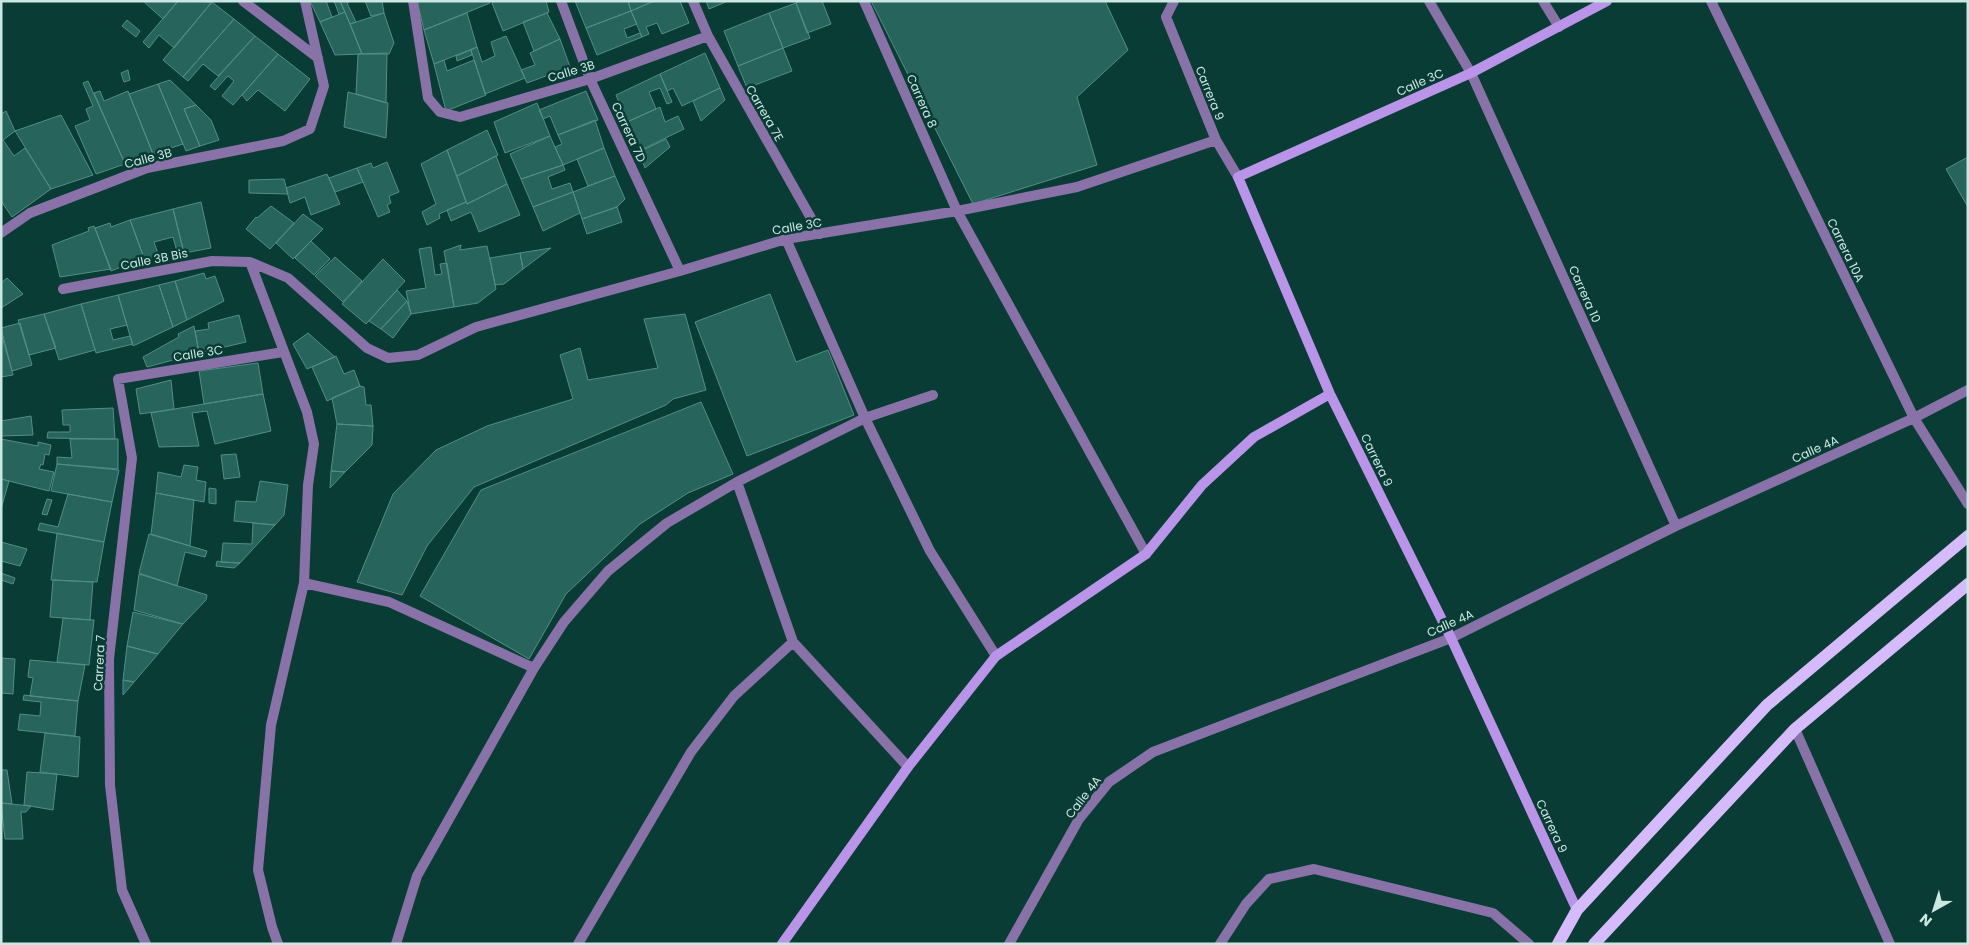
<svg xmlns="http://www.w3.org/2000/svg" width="1969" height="945" font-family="Poppins,sans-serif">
<rect width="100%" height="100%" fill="#0a3c36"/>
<!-- building -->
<path fill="#26645c" stroke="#528e86" d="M143,1H178L163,19Z
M178,1L212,2L174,48L159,35L149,48L143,42Z
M310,1H326L332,17L320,22Z
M334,1H340L345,12L339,14Z
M340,1H351L347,3L356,22L350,24Z
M365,1H382L384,13L371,16Z
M417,1H489L490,3L424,30Z
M495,1H546L549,12L503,31L492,3Z
M575,1H628L631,11L586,28Z
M628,1H654L631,11Z
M654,1H680L689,23L662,34L657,23L646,27L649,34L642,37L631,11Z
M706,1H728L709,9Z
M800,1H822L831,24L807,33L796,3Z
M871,1H1105L1128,50L1077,97L1097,165L973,204Z
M212,2L234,19L183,77L163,60Z
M796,3L810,38L783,48L769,13Z
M631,11L637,24L624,29L627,38L640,33L642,37L597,55L586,28Z
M345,12L350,24L362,54L335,55L320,22Z
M384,13L394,43L389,54H362L350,24Z
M467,13L477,47L434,64L424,30Z
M547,13L560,39L534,51L523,22Z
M769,13L783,48L738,66L724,31Z
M234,19L255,36L218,76L203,64L188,81L183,77Z
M127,20L140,31L136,37L122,26Z
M255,36L278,54L233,105L222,96L234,81L228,76L215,90L210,86Z
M506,36L525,78L485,94L471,50L477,47L482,62L495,56L491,42Z
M560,39L570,67L527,83L521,70L535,65L530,53Z
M783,48L792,71L747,88L738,66Z
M471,50L472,55L457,61L456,56Z
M387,53L386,103L356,94L358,54Z
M705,53L720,88L682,106L673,88L667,91L660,74Z
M278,54L310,79L285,111L258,90L247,101L242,95Z
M444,60L447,71L474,60L486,95L446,111L434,64Z
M128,70L130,80L124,82L121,73Z
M660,74L672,102L667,104L660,88L649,92L656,109L627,122L616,95Z
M170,80L196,105L184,109L200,146L186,151L158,84Z
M88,81L125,164L96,174L75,126L90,120L86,109L93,106L83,83Z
M158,84L183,144L153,154L129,94Z
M720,88L725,100L701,121L693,101Z
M100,91L104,101L128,91L153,154L125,164L94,93Z
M586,91L598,120L558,135L550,116L543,119L539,110Z
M348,92L388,103L386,138L344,127Z
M537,103L550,136L505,153L494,122Z
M196,105L211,120L219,140L200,146L184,109Z
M660,107L665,122L678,116L684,129L641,150L627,122Z
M6,111L15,131L3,140L14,156L25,148L51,189L12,217L1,201V114Z
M61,115L93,175L51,189L15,131Z
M595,120L604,148L563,165L555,147L562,144L558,135Z
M487,130L498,155L457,176L447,150Z
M550,136L563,165L521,179L510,154Z
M666,139L670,147L645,168L639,152Z
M604,148L615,176L588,186L577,159Z
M447,150L466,202L439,214L440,218L427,225L422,212L436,204L421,164Z
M496,156L507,184L467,204L457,176Z
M1968,157V207L1946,169Z
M387,162L399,192L389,196L391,203L387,205L390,212L378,217L357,168L371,163L373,168Z
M563,165L565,170L548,177L552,189L570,183L573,192L533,207L521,179Z
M357,168L363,182L335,192L329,178Z
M327,174L340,204L311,215L305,197L290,203L286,188Z
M615,176L625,199L617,207L582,219L573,192Z
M284,179L288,194L249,193V180Z
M507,184L520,215L479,232L471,212L451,221L447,210L466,202L467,204Z
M573,192L580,213L543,231L533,207Z
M201,202L211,248L184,253L173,209Z
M271,206L294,223L270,249L246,229L256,217L257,218Z
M617,207L622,222L587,234L582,219Z
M173,209L184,253L178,255L173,237L154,242L159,257L144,258L130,220Z
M303,214L323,229L293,259L276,243Z
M130,220L144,258L111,271L95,228L110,223L111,227Z
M94,226L111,269L60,277L52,245L89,231L88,228Z
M311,241L330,259L314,275L295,258Z
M461,245L460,250L487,246L496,289L478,303L454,307L444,251Z
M431,247L435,275L442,274L440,264L447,263L454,307L411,314L406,291L426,288L419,249Z
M551,248L523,269L520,253Z
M520,253L523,269L504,284L495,285L490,258Z
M335,257L362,281L343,302L315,276Z
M383,259L405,281L366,324L342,304Z
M204,273L206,279L215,276L224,301L187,320L175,281Z
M7,278L23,294L1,308V283Z
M175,281L187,320L173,327L159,285Z
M159,285L173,327L133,346L118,295Z
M397,290L407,301L381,329L369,321Z
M770,294L796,362L828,350L854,415L747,456L695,322Z
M118,295L127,325L110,329L113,340L130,336L133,344L96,353L81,304Z
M407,301L411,314L393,338L381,329Z
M81,304L95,350L59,360L44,314Z
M44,314L56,348L29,355L18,320Z
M685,314L706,390L673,399L666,405L474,487L427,546L402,595L357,582L393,494L436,450L487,426L573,399L560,355L580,348L588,380L658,368L644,319Z
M239,315L246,342L199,353L195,331L209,329L208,323Z
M20,323L32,365L12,371L1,328Z
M194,326L199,353L147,367L143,357L179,337L178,334Z
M1,333L12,371L13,375L1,377Z
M308,333L335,357L307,369L293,344Z
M336,356L344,374L354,370L360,386L327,401L312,367Z
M258,363L263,394L204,404L199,371Z
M171,380L174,409L140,414L136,389Z
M360,386L364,387L366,405H371L373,426L337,424L332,398Z
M263,394L271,431L215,444L207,411L192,413L199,446L159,447L151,413Z
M701,402L733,474L688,493L640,524L566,594L529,659L420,596L481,490Z
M113,408L115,439L47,438L48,432H70V425H63L62,410Z
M31,416L33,435L1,436V421Z
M337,424L373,426L372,445L345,472L331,471Z
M1,439L38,446V442L51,445L49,455L45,454L43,465L41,464L39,469L54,472L49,491L1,479Z
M70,439H118V469L57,464V457L72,458Z
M236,454L240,477L224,479L221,455Z
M57,464L119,470L112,502L51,491Z
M184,465L198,467L196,480L206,482L204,502L156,493L158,472L181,477Z
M331,471L345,472L330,488Z
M1,479L9,481L1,509Z
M260,481L288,485L284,515L275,525L234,521L236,501L256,502Z
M209,488L216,489V504L209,503Z
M156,493L194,500L190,546L151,534Z
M68,494L112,502L104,542L38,530L40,523L58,527Z
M47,499L52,500L47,515L42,514Z
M253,523L275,525L240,563L221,562L223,543L252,544Z
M57,533L104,542L97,582L51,580Z
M149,534L207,551L205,557L185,552L177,586L139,573Z
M1,542L27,549L20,566L1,561Z
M217,561L221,562L240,563L234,568L216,566Z
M1,573L15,578L13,584L1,580Z
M139,574L207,595L206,600L183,624L134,610Z
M53,580L93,582L90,620L50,617Z
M133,612L182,624H183L158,654L127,646Z
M63,618L94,620L89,665L57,662Z
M127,646L158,654L134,682L123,680Z
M1,658L15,659L13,694L1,693Z
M30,660L85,665L78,701L30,696L33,678L28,677Z
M123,680L134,682L123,695Z
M24,695L78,701L75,736L18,730L20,714L40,716L41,702L23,700Z
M45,733L80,737L78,777L40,772Z
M1,770H7L12,804L1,803Z
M27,772L57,774L53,810L24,805Z
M1,803L31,806L26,812H21L23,839H5Z"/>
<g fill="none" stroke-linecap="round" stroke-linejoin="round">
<!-- street -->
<path stroke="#8972a7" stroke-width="10" d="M243,1L318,58
M413,1L428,98L440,112L460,117L590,79L708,36
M561,1L590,79L680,271
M693,1L708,36L820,234
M864,1L957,211L1146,554
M1174,1L1166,17L1216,140L1238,177
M1429,1L1471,73L1676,526
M1543,1L1559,27
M1711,1L1914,418L1968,504
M1,233L30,213L147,168L283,141L310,129L324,86L305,1
M786,239L865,418L930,551L996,656
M250,262L307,412L314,444L308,485L304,583L271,725L258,870L272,927L278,944
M63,289L212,261L250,262L288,278L367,348L388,358L418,355L476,327L680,271L786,239L957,211L1077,187L1216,140
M737,482L793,642L908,767
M304,583L389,602L534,668
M1795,729L1890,944
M146,944L122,890L110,785L109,659L132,458L118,379L283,352
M396,944L417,876L534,668L564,622L608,571L667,523L737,482L865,418L933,395
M578,944L691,752L734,696L793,642
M1009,944L1079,819L1109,782L1153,752L1451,638L1676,526L1914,418L1968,390
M1220,944L1246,904L1269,879L1314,869L1493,913L1529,944"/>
<!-- secondary -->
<path stroke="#ba94e9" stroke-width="10" d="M1577,910L1451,638L1330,394L1238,177L1471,73L1607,1
M782,944L908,767L996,656L1146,554L1202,485L1254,437L1330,394"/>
<!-- primary -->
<path stroke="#d6bbfc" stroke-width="12" d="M1558,944L1577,910L1767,705L1968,536
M1594,944L1795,729L1968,584"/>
</g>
<g text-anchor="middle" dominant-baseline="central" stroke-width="5" stroke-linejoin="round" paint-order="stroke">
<!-- street labels -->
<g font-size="12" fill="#cae7e2" stroke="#0a3c36">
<text transform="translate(571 71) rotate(-17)">Calle 3B</text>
<text transform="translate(1420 82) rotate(-24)">Calle 3C</text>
<text transform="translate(1210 93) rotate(68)">Carrera 9</text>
<text transform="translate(922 101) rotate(66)">Carrera 8</text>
<text transform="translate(765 113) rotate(60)">Carrera 7E</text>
<text transform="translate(629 132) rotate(65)">Carrera 7D</text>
<text transform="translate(148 158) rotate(-15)">Calle 3B</text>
<text transform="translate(797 226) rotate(-10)">Calle 3C</text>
<text transform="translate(1846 250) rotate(64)">Carrera 10A</text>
<text transform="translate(154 259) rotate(-11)">Calle 3B Bis</text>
<text transform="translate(1585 294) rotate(66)">Carrera 10</text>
<text transform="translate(198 353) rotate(-9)">Calle 3C</text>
<text transform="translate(1815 449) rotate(-24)">Calle 4A</text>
<text transform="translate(1377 460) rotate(64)">Carrera 9</text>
<text transform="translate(1450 623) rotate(-24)">Calle 4A</text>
<text transform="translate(99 663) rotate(-87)">Carrera 7</text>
<text transform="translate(1083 797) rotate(-52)">Calle 4A</text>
<text transform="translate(1552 826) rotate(65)">Carrera 9</text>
</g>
</g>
<!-- border -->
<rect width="1969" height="945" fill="none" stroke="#cae7e2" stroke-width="5"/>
<!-- north arrow -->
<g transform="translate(1934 910) rotate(219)" stroke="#0a3c36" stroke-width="4" paint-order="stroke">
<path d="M0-4L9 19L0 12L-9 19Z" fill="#cae7e2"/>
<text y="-8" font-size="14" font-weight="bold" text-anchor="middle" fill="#cae7e2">N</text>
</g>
</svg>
